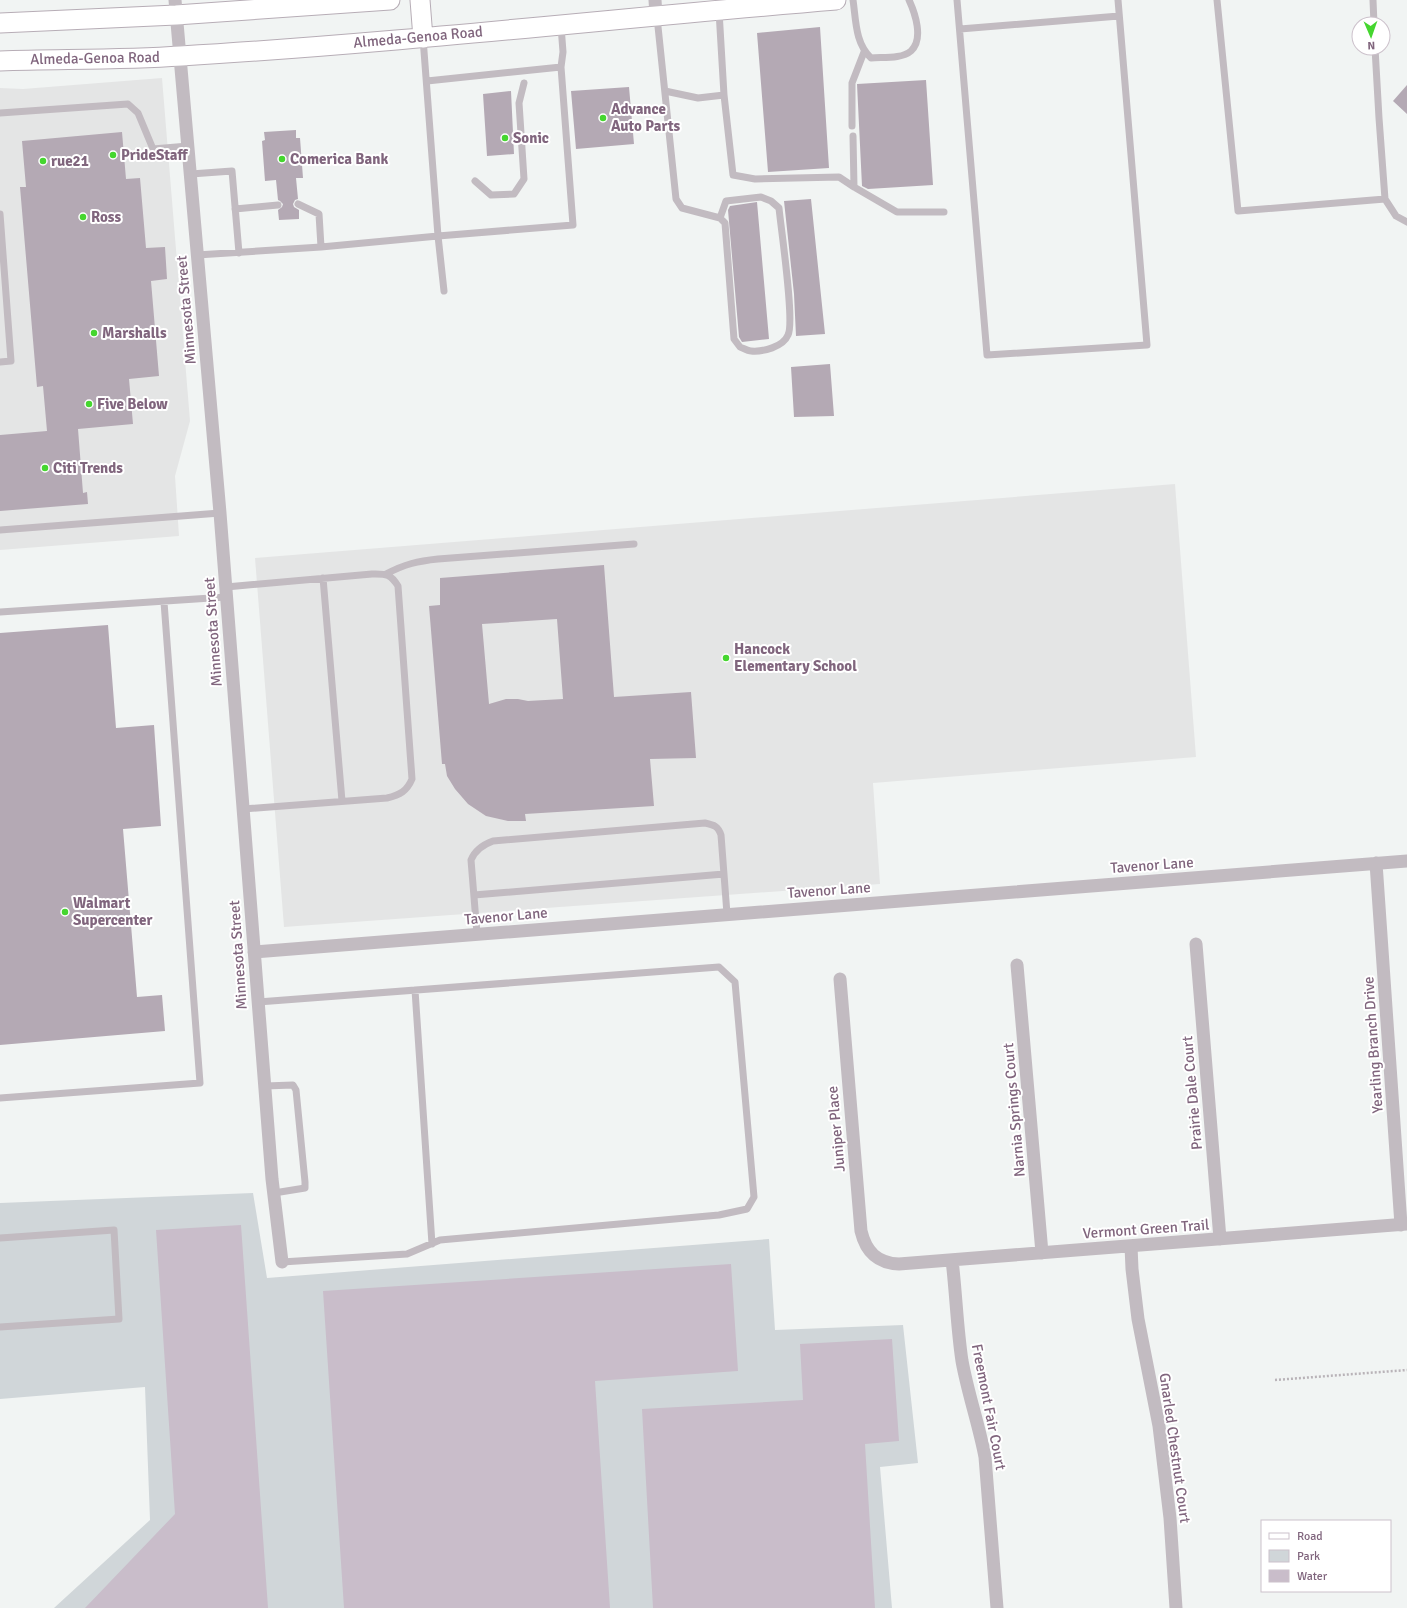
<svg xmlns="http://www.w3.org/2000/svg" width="1407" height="1608" font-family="Signika,sans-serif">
<rect width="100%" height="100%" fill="#f1f4f3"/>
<!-- built -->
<path fill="#e4e5e5" d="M162,78L190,421L175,476L179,536L0,550V88L23,89Z
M1175,484L1196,757L873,783L880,884L284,927L255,558Z"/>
<!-- green -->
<path fill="#d0d6d9" d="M253,1193L267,1278L769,1239L775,1330L903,1325L918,1463L880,1467L892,1608H54L150,1520L145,1387L0,1399V1203Z"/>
<!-- water -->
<path fill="#c9bdca" d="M241,1225L268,1608H85L175,1514L156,1230Z
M731,1264L738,1371L595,1381L610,1608H344L323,1291Z
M892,1339L899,1441L865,1444L875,1608H653L642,1409L803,1400L800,1344Z"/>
<!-- building -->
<path fill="#b4a9b4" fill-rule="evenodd" d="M820,27L829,168L768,172L757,33Z
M926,80L933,185L868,189L862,186L857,84Z
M1407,85V114L1393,101Z
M629,87L634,144L576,149L571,91Z
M511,91L514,154L487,156L483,94Z
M296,130V138H300L303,178H296L298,199L295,200L293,204L294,207L299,210V219L279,220L278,210L282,207L283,204L280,201L278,200L276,180L265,181L262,141L265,140L264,132Z
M122,132L126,179L140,178L146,248L165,247L167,279L151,281L159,376L129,379L133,424L78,429L83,493L87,492L88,504L0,511V435L47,431L43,386L37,387L20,187H26L22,141Z
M811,199L825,334L796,336L794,294L784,201Z
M757,202L769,339L742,342L739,337L728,210L730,206Z
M830,364L834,416L794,417L791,367Z
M604,565L614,697L691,692L696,758L650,759L654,806L525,814L526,821H508L486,816L468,804L455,789L447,776L445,764H442L429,606L440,605V578ZM557,619L563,699L528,701L518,699H506L489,704L482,624Z
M108,625L116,728L154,725L161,826L123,829L137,997L162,995L165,1031L0,1045V633Z"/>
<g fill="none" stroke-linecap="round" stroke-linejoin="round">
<defs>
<path id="secondary" d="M420,0L423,38
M0,23L176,15L390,0
M0,61C60,59 121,60 181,56C400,43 617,18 836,0"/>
</defs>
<!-- secondary casing -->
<use href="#secondary" stroke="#b7adb6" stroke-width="21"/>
<!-- path -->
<path stroke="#b9b3b8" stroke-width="2.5" stroke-dasharray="2 2" stroke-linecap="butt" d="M1275,1380L1407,1370"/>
<!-- service -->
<path stroke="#c2bbc1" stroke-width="7" d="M853,0C856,20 855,43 871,58C883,57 902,59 911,51C924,39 915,13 909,0
M957,0L987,355L1147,345L1118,0
M1217,0L1238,211L1385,199L1379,118L1375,48
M1373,0L1374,24
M657,17L676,199L682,208L720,218L725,223L734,339L740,347C743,348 747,351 751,351C763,352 783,347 788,335C795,322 781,229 779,208L771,201L761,197L726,201L720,218
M960,29L1119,16
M427,81L561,67L563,52L561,26
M665,91L698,98L724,95L719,11
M724,95L733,175L755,179L839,177L854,187L897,212H944
M0,113L128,104L138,113L153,149L188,146
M852,126V83L864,52
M853,136L854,187
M191,174L232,171L239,253
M475,181L491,195L514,194L524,179L519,103L524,83
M1385,199L1396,216L1407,222
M298,204L319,214L321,247
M235,209L278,205
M0,214L11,361L0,362
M197,255L321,247L438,236L423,38
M444,291L438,236L573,225L561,67
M0,530L220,513
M386,574C405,564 418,561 438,559L634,544
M323,578L342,801
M226,587L372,574C386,574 390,573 398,586L412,779C407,791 400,795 387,798L243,809
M0,612L226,597
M474,895L724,874
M477,934L471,860C475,850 482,845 493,841L705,823C714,825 718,826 721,835L727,914
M415,990L432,1244
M258,1002L719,967L735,982L754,1197L747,1209L719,1215L440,1240L407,1254L282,1262
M265,1086L293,1085L296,1090L305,1182V1188L274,1193
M0,1098L200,1083L164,602
M0,1238L114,1230L119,1319L0,1327"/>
<!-- minor -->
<path stroke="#c2bbc1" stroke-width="13" d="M175,0L220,513L272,1179L282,1262
M655,0L656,15
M1376,863L1401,1225
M1196,944L1220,1239
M254,952L1407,861
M1017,965L1042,1253
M840,979L861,1231C866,1252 877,1263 899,1264L1407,1224
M1131,1246L1132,1269L1138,1319L1159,1426L1170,1518L1176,1608
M952,1260C956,1293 957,1328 962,1361C968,1394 979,1425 985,1457L997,1608"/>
<!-- secondary -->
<use href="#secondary" stroke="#fff" stroke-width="19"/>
</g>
<!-- markers -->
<g fill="#45d62f" stroke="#fff" stroke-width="1.5">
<circle cx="603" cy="118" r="4"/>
<circle cx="505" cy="138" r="4"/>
<circle cx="113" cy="155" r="4"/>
<circle cx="282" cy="159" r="4"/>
<circle cx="43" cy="161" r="4"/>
<circle cx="83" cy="217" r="4"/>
<circle cx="94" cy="333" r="4"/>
<circle cx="89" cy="404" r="4"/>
<circle cx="45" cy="468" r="4"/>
<circle cx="726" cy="658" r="4"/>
<circle cx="65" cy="912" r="4"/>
</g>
<g text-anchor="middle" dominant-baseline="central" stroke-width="4" stroke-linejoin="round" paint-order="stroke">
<!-- street labels -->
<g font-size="15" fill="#80657d" stroke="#fff">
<text transform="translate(418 37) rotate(-5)">Almeda-Genoa Road</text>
<text transform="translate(95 58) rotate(-1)">Almeda-Genoa Road</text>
<text transform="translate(186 310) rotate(-95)">Minnesota Street</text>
<text transform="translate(213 632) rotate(-94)">Minnesota Street</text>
<text transform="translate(1152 865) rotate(-4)">Tavenor Lane</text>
<text transform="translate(829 890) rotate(-4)">Tavenor Lane</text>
<text transform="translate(506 916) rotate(-5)">Tavenor Lane</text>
<text transform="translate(238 955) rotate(-94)">Minnesota Street</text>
<text transform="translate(1373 1045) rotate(-94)">Yearling Branch Drive</text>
<text transform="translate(1192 1093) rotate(-95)">Prairie Dale Court</text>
<text transform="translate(1014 1110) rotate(-95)">Narnia Springs Court</text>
<text transform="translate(836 1129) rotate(-95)">Juniper Place</text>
<text transform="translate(1146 1229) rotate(-4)">Vermont Green Trail</text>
<text transform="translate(989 1407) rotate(79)">Freemont Fair Court</text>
<text transform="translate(1175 1448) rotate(82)">Gnarled Chestnut Court</text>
</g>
<!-- poi labels -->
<g font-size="15" font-weight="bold" fill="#80657d" stroke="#fff" text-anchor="start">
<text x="611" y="109">Advance<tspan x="611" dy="17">Auto Parts</tspan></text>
<text x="513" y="138">Sonic</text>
<text x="121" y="155">PrideStaff</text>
<text x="290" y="159">Comerica Bank</text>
<text x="51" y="161">rue21</text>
<text x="91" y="217">Ross</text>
<text x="102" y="333">Marshalls</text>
<text x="97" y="404">Five Below</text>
<text x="53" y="468">Citi Trends</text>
<text x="734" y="649">Hancock<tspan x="734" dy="17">Elementary School</tspan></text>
<text x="73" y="903">Walmart<tspan x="73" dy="17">Supercenter</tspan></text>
</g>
</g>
<!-- legend -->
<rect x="1261" y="1520" width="130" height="72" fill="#ffffff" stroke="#ccc1cb"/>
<rect x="1269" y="1533" width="20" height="6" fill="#ffffff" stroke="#ccc1cb"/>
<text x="1297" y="1540" font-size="12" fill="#80657d">Road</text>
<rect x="1269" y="1550" width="20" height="12" fill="#d0d6d9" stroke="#ccc1cb"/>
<text x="1297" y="1560" font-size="12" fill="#80657d">Park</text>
<rect x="1269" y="1570" width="20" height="12" fill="#c9bdca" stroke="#ccc1cb"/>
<text x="1297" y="1580" font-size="12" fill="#80657d">Water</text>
<!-- north arrow -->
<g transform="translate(1371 36) rotate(178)"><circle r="19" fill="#ffffff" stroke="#ccc1cb"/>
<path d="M0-3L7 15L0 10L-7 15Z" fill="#45d62f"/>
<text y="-6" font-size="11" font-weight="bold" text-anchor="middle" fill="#80657d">N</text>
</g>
</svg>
